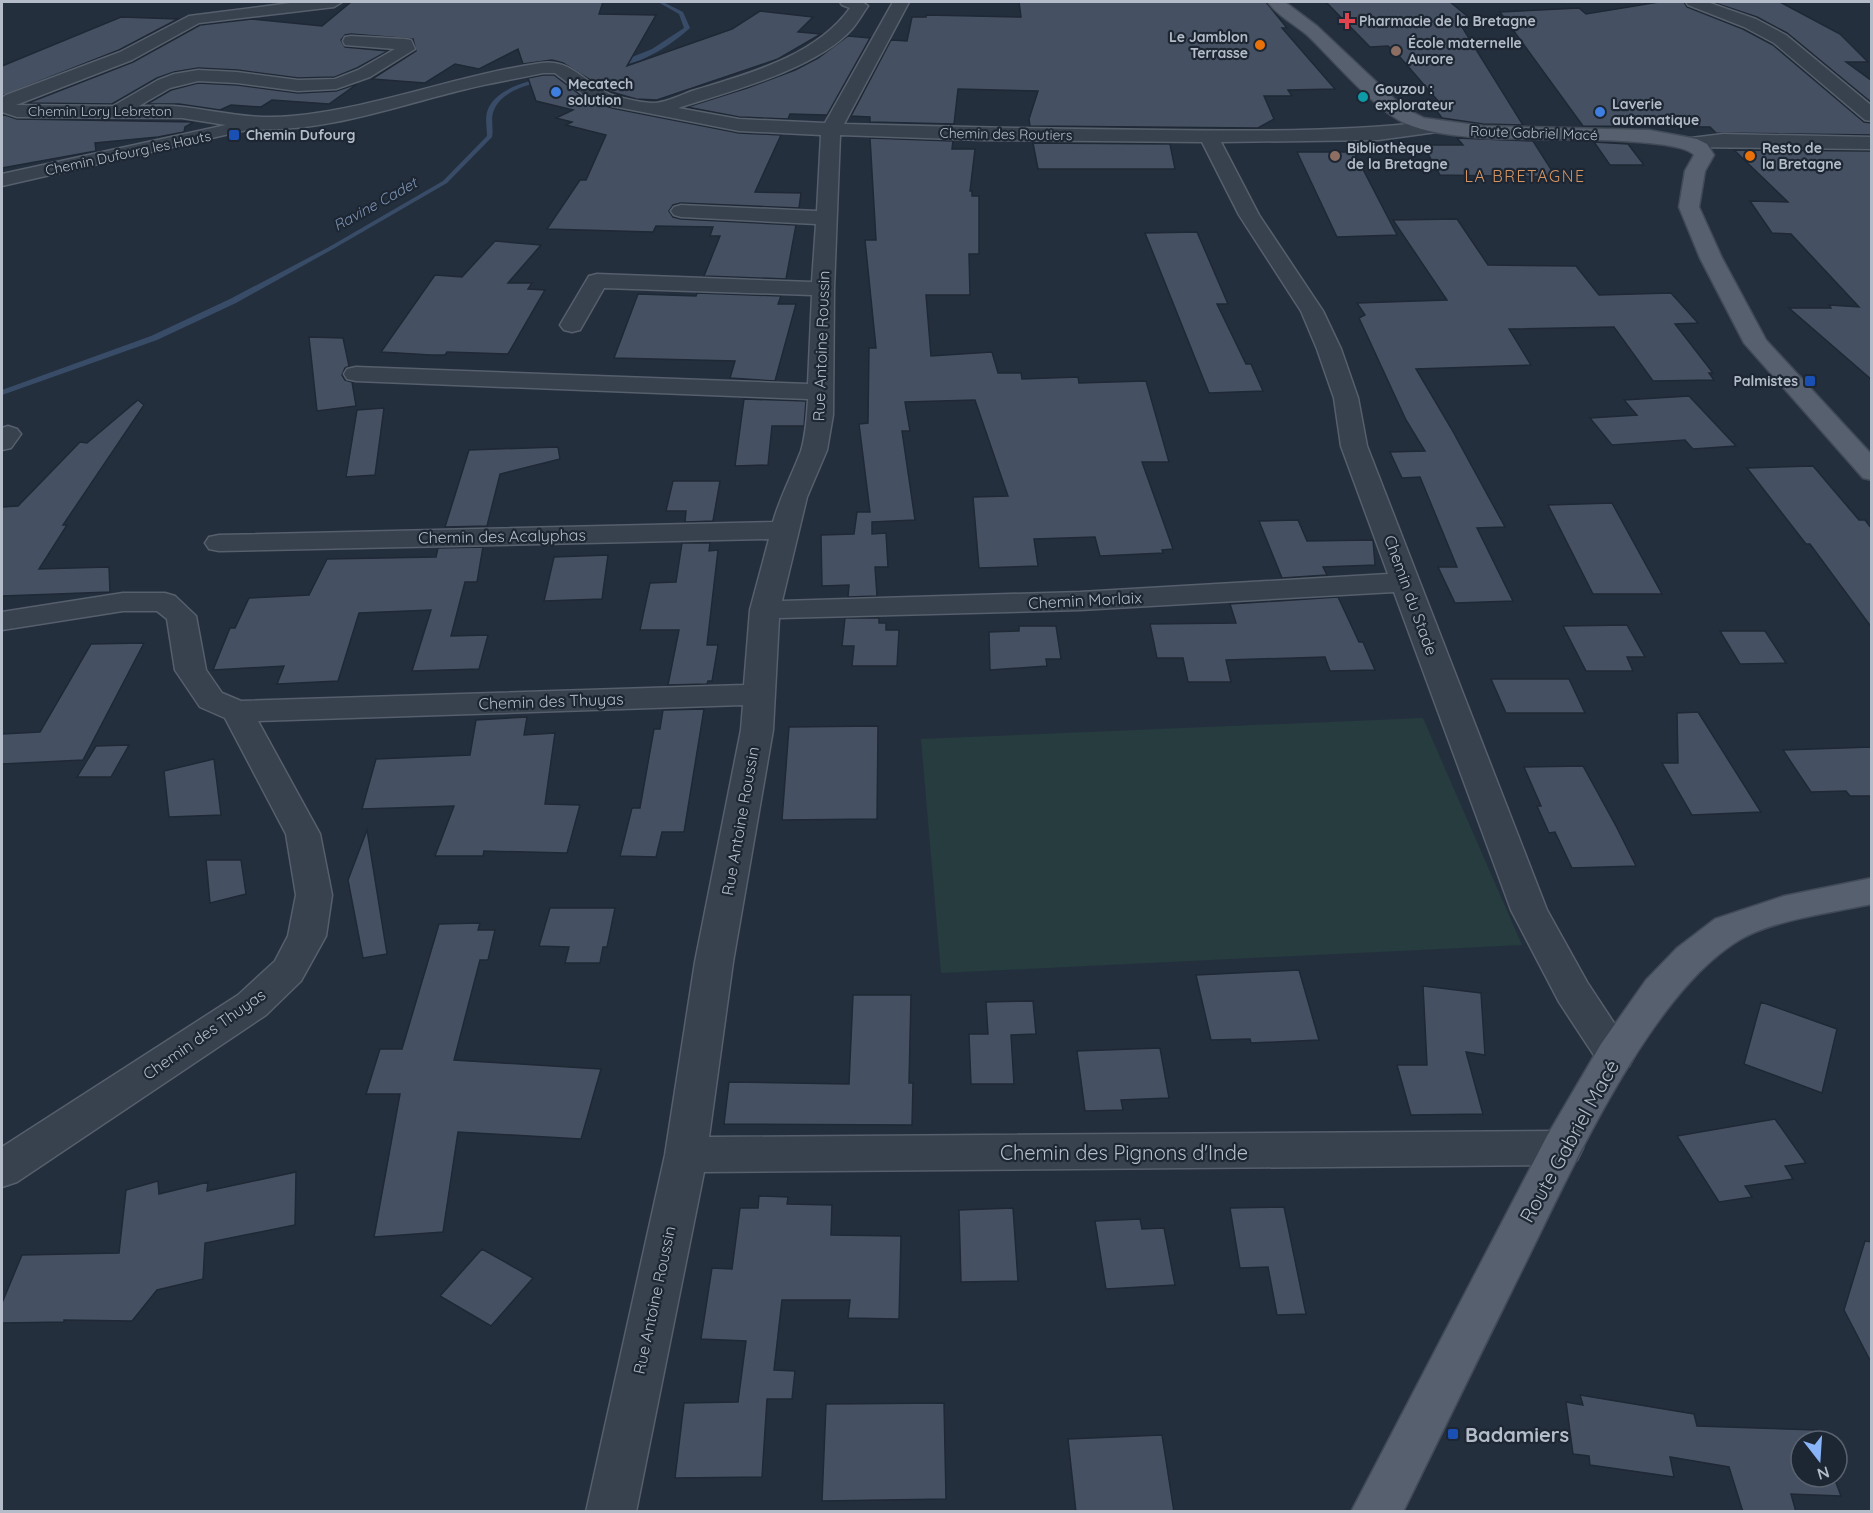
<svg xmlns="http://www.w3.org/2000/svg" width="1873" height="1513" font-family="Quicksand,sans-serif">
<rect width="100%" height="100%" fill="#242f3e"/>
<!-- green -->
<path fill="#263c3f" d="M1423,718L1522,945L941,973L921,739Z"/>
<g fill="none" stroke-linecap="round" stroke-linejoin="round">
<!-- stream -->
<path fill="#394c67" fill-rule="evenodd" d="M658,2H663L683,12L690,28C671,45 641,65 615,66V64L652,49L684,28L679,14Z
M594,70L596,71V73C568,79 507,79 494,110C490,118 494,129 492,137L447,183L333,249L236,303L157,340L2,395V390L151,336L230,299L329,247L443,181L487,136C487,128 485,119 487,112C497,78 565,75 594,70Z"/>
</g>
<!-- building -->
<path fill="#455162" stroke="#1f2835" stroke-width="1.5" d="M351,2H603L599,14L656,15L627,66L732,29L760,11L813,17L798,32L821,34L778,59L657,100L636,99L608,91L563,63L552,60L523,64L518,49L479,69L455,64L425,83L372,79L416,51L413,39L351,34L345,35L341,40L345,47L388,51L357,68L335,77L298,78L237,70L198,68L174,72L157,78L112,104L28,103L133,62L200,25L252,19L322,26Z
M1019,2H1266L1287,28H1282L1335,89L1288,90L1292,96H1264L1274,119L1258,128L1030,126L1029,119L1038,91L958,89L954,124L870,122V117L851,116L891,40L907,41L912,17H926V15L1021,17Z
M1326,2H1450L1472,20L1462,27L1523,125L1483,124L1442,118L1430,102H1439L1399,56L1388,46L1370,47Z
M1659,2H1684L1687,7L1743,29L1773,45L1864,122L1872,123V135L1716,133L1710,127L1583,126L1500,12L1579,8L1586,14Z
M1712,2H1780L1840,34L1868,62H1846L1872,81V103L1787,33L1757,17Z
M121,17L178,19L119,50L2,96V66Z
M848,36L870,38L827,115L790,114L788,119L739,117L687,107L747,88L795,70L818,58Z
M543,75H554L587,100L612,108L739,133L781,135L755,192L801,193L799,208L681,203L673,205L669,211L673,217L681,219L796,225L786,279L704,276L720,236H710L713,227L656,226L653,232L547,229L580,180H586L606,135L566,125L572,122L556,118L573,110L536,101L528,78Z
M198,83L237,85L298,93L336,91L357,84L329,104L272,100L261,107L231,105L220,110L179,104H147L171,90Z
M2,114L17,119L194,122L185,127L184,132L158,137L95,143L96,151L2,168Z
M870,138L953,141L952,149H975L970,191H972V196H979V254H969L970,295H926L931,356L992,352L998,373H1021L1022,379L1078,377L1079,383L1146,381L1169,462H1142L1173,549L1162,550L1163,553L1100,556L1095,537L1034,539L1038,566L979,568L973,497L1008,496L975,400L905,402L910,431H902L915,520L872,522V534L886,533L888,567H875L877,596L848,597L849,585L822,586L821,535L854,534L857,512H870L859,424L868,423L869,348H876L865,240H876Z
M1457,138L1533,141L1556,177L1440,175L1423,145H1463Z
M1594,142L1628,144L1644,165H1610Z
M1033,143L1170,144L1175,169H1038Z
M1734,150L1872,151V380L1789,308H1831L1829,305L1859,307L1791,234L1772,233L1750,201L1788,202Z
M1297,152H1354L1397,235L1337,237Z
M1457,219L1488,265L1576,266L1599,295L1671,293L1698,323L1675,324L1713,373H1709L1714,380L1653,381L1614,327L1509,329L1531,365L1416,369L1451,428L1505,527L1477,528L1513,601L1455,603L1438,567H1457L1420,477L1402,478L1390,452L1425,451L1406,420L1359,318L1365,315L1357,303L1447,300L1393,220Z
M1197,232L1228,304H1217L1246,364H1251L1263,391L1209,393L1145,233Z
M495,241L541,245L508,283H532L528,289L545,290L508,354L447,352L445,355H431L381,352L435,275L462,277Z
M697,293L781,296L778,304H796L775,381L730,378L735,361L614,358L638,294L696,296Z
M309,337L343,338L349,366L345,368L342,375L345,380L352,382L356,406L317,411Z
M1689,396L1736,446L1693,449L1685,440L1612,445L1590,418L1637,415L1624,400Z
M744,399L806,401L804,426H772L768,465L735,466Z
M138,400L144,405L63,525H67L39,569L109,567L110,592L2,596V507L18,506L80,442L87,443Z
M384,408L375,475L346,477L357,410Z
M558,447L560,459L500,474L487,526L445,527L469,450Z
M1813,466L1859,520H1865L1872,529V628L1810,544H1806L1747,468Z
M673,481H720L713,521L685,522L686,511H666Z
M1612,503L1662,594H1593L1548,505Z
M1298,520L1307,541L1373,540L1375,565L1323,567L1327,575L1282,578L1259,521Z
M682,543H710L709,551L718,550L707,645H718L712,681H708L707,684L668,685L679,630H640L650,583L676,582Z
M483,547L477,582H465L451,636L488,635L479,669L412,671L431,610L359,613L338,681L277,684L284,666L213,670L230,628H235L249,598L309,595L327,559L436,557L438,548Z
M608,555L602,599L544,601L554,557Z
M1338,597L1359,642H1363L1375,670L1330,671L1325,657L1226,660L1231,682H1188L1183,658H1157L1150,624L1236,623L1230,604Z
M845,618H879V623H886V630H899L897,666H852L854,646H842Z
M1627,625L1645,657H1627L1633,671H1586L1563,626Z
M1019,626H1056L1061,659H1046L1047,666L990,670L989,632L1019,631Z
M1720,631H1765L1786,663L1740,664Z
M144,643L83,760L2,764V734L40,732L91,644Z
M1491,679H1569L1585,713H1506Z
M704,709L684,832H662L656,857L620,856L632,808H640L654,729H660L663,710Z
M1698,712L1744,785L1761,812L1692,815L1662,763H1678L1677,713Z
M527,717L524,735L555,733L545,804L580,805L567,853L484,851L483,856H435L454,806L362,809L376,759L470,755L476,720Z
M878,726L877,819L782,820L789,727Z
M129,745L111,777H77L96,746Z
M1872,747V796H1850L1846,791L1811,792L1783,750Z
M214,759L221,815L169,817L164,771Z
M1583,766L1616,826L1636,866L1572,868L1555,832L1549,833L1537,806H1541L1524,767Z
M367,830L387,954L363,958L348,880Z
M206,860H241L246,894L210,903Z
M550,908H615L607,947H603L600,963H565L569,947L539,946Z
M480,923L478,930H495L488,960H480L454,1060L601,1069L581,1139L458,1132L443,1232L374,1237L400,1094H366L380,1049H402L439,924Z
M1299,970L1319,1040L1251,1043L1250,1039L1211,1040L1196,975Z
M1423,986L1481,993L1485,1055L1466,1052L1483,1114L1411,1115L1397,1065H1427Z
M853,995H911L909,1083H913L912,1125L724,1124L729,1082L849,1084Z
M1033,1001L1036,1034L1011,1035L1014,1084H971L969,1034H988L986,1002Z
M1761,1002L1837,1029L1822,1093L1744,1064Z
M1160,1048L1169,1098L1121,1100L1123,1110L1085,1111L1077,1051Z
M1775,1119L1806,1163L1785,1166L1793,1179L1745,1186L1752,1197L1719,1202L1677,1136Z
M296,1172L295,1225L205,1243L203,1279L157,1290L132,1321L64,1320V1322L2,1323V1303L22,1255L119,1253L126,1190L158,1181L159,1194L208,1182L207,1191Z
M759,1196L788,1197L787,1204L832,1205L831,1235L901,1236L899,1319L848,1318L850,1300H782L774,1370L795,1371L792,1399H767L762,1477L675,1478L684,1403L738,1402L746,1341L701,1339L712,1268L732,1269L740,1208H758Z
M1284,1207L1306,1314L1277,1315L1268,1267L1240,1268L1230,1208Z
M1013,1208L1018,1281L961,1282L959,1210Z
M1140,1219L1142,1229L1164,1228L1175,1285L1106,1289L1095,1221Z
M1865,1241L1872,1242V1364L1844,1310Z
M482,1249L533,1278L491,1326L440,1296Z
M1580,1395L1694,1414L1697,1426L1817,1430L1821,1441H1801V1477H1834L1841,1496L1791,1494L1796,1512H1743L1729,1467L1670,1457L1674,1477L1590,1465L1589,1456L1573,1454L1566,1402L1583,1405Z
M944,1403L946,1499L822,1501L826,1404Z
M1162,1435L1174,1512H1076L1068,1439Z"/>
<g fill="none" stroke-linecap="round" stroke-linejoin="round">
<defs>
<path id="minor" d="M298,2H342L334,7L199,23L132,60L16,105L113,106L158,80L174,74L198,70L237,72L298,80L335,79L358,70L395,49L345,45L343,41L345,37L351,36L405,39L411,40L415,49L370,77L336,89L298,91L237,83L198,81L170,88L139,106C154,106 170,105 184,107C224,112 252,120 292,116C377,108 457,75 541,63C574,58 588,89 618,97C628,99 643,103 653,103C665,103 681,95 692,91C747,74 815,57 850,8L842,5L840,2H862L868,6C863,13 858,22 852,29C815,70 730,91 678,108L739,119L825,123L893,2H909L844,124C950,127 1057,129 1163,130C1255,131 1346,132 1437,121L1444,123L1446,127L1444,131L1378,140L1221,142L1259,215L1323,311L1341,349L1358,398L1367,446L1547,910L1587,982L1635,1055L1629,1066L1615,1071L1601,1066L1559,1002L1511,910L1394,592L1080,610L779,618L773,730L733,962L709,1137L1562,1131L1577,1136L1583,1148L1577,1160L1562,1165L704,1172L636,1512H586L665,1155L695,962L741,730L743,705L258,721L320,834L332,895L326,936L301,981L266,1015L17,1182L2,1187V1147L238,995L275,961L288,936L296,895L286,834L225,718L200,707L175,670L167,619L157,611H123L2,630V612L123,593H165L175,596L196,616L206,670L222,693L241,701L744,685L750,610L769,539L219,551L209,549L205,543L209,537L219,535L773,522C780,497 792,475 801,451C806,435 807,416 808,399L356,381L347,379L344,374L347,369L356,367L808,384L812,295L604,288L580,330L572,332L564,330L560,325L589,276L597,274L812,282L816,224L681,217L674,215L671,211L674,207L681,205L817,211L821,135L739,131L612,106L588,98L555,73H543C516,79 489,83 462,90C393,107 323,133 251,129L2,186V174L226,125L182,118L17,117L2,112V98L6,95L120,52L189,16ZM840,135L982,140L1202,142L1239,215L1301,311L1317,349L1334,398L1341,446L1388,574L1080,592L782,601L807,497L827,450L833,415L834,289Z
M1686,2H1707L1756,19L1786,35L1872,106V121L1865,120L1774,43L1744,27L1688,5Z
M1723,134L1872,137V149L1683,147L1680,143L1683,139Z
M8,426L17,429L21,434L11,448L2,450V428Z"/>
<path id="major" d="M1268,2H1285L1317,26L1404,108L1424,118L1483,126L1649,130L1697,139L1707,144L1714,155L1705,171L1699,207L1722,258L1766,340L1872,455V480L1863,478L1744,343L1700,258L1679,207L1685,171L1694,155C1680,135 1516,140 1484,138C1460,136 1434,134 1412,126C1379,116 1333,59 1306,34C1294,24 1277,15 1268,2Z
M1872,878V904C1834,912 1774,920 1741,939C1650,992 1572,1170 1525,1264C1484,1346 1444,1429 1403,1512H1351L1547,1136L1601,1044L1646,980L1677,948L1715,919L1784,896Z"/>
</defs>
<!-- minor casing -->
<use href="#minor" stroke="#565f6c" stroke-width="3"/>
<!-- major casing -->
<use href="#major" stroke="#414a57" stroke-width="3"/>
<!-- minor -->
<use href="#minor" fill="#38414e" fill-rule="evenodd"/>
<!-- major -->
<use href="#major" fill="#56606e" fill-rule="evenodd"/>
</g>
<!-- markers -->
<path fill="#e0444e" stroke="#1d2633" stroke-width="2" d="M1344 12h6v6h6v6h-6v6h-6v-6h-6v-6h6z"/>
<g fill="#e8710a" stroke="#1d2633" stroke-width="2">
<circle cx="1260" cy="45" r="6"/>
<circle cx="1750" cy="156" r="6"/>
</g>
<g fill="#8d6e63" stroke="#1d2633" stroke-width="2">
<circle cx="1396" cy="51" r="6"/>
<circle cx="1335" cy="156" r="6"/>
</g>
<g fill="#3f7fe0" stroke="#1d2633" stroke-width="2">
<circle cx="556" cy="92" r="6"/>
<circle cx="1600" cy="112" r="6"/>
</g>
<circle fill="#0f9aa8" stroke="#1d2633" stroke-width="2" cx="1363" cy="97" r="6"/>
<g fill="#1a4fb4" stroke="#1d2633" stroke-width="2">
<rect x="228" y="129" width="12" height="12" rx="3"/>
<rect x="1804" y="375" width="12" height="12" rx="3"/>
<rect x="1447" y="1428" width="12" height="12" rx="3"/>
</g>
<g text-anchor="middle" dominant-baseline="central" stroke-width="4.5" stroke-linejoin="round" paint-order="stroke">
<!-- far-poi labels -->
<g font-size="14" font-weight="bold" fill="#b4bcc9" stroke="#1d2633" text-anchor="start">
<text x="1359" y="21">Pharmacie de la Bretagne</text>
<text x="1248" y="37" text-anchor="end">Le Jamblon<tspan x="1248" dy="16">Terrasse</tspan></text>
<text x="1408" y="43">École maternelle<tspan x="1408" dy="16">Aurore</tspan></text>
<text x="568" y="84">Mecatech<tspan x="568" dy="16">solution</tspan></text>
<text x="1375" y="89">Gouzou :<tspan x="1375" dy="16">explorateur</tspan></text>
<text x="1612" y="104">Laverie<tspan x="1612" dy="16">automatique</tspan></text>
<text x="246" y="135">Chemin Dufourg</text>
<text x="1347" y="148">Bibliothèque<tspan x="1347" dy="16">de la Bretagne</tspan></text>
<text x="1762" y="148">Resto de<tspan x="1762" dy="16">la Bretagne</tspan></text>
<text x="1798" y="381" text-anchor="end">Palmistes</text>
</g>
<!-- far-street labels -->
<g font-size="14" fill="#b4bcc9" stroke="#1d2633">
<text x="100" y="111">Chemin Lory Lebreton</text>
<text transform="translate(1534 133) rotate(2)">Route Gabriel Macé</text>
<text transform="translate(1006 134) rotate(1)">Chemin des Routiers</text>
<text transform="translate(128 153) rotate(-12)">Chemin Dufourg les Hauts</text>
</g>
<!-- far-water labels -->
<g font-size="15" font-style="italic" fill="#7c92b1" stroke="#1d2633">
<text transform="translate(375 204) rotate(-29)">Ravine Cadet</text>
</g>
<!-- far-quarter labels -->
<g font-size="16" letter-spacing="1.5" fill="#d59563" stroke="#1d2633">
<text x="1525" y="176">LA BRETAGNE</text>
</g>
<!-- street labels -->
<g font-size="16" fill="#b4bcc9" stroke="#1d2633">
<text transform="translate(821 346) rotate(-88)">Rue Antoine Roussin</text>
<text transform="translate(502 536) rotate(-1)">Chemin des Acalyphas</text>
<text transform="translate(1411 595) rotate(70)">Chemin du Stade</text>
<text transform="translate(1085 600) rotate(-3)">Chemin Morlaix</text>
<text transform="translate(551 701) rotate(-2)">Chemin des Thuyas</text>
<text transform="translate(740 821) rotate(-80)">Rue Antoine Roussin</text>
<text transform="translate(204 1034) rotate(-35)">Chemin des Thuyas</text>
<text transform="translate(654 1300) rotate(-78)">Rue Antoine Roussin</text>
</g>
<!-- near-street labels -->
<g font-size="20" fill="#b4bcc9" stroke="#1d2633">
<text transform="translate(1569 1141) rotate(-61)">Route Gabriel Macé</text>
<text x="1124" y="1152">Chemin des Pignons d'Inde</text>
</g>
<!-- near-poi labels -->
<g font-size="20" font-weight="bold" fill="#b4bcc9" stroke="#1d2633" text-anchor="start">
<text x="1465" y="1434">Badamiers</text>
</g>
</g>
<!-- border -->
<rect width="1873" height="1513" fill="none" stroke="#b4bcc9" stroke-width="6"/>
<!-- north arrow -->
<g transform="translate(1819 1459) rotate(163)"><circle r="28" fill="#1d2633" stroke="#59626f" stroke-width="1.5"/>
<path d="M0-4.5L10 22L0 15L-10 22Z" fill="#8ab4f8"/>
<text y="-9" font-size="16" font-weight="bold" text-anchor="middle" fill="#b4bcc9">N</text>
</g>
</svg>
